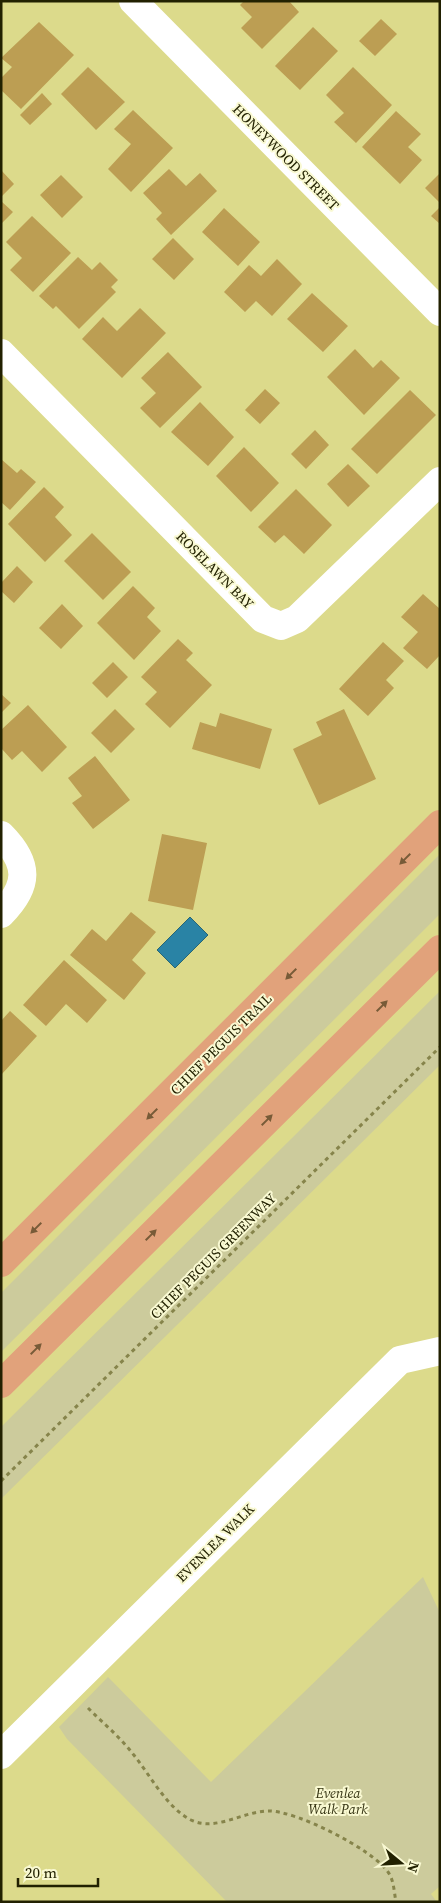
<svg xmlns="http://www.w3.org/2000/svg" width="441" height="1903" font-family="'Source Serif 4',serif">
<rect width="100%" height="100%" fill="#dcda8b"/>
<!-- green -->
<path fill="#cccb9c" d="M440,854V914L1,1352V1293Z
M440,991V1065L1,1499V1427Z
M423,1577L440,1613V1886L431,1894L437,1902H227L67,1739L59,1727L108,1677L211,1782Z"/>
<!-- water -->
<path fill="#2983a5" stroke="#276674" d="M190,917L208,935L175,968L157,950Z"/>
<!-- building -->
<path fill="#bc9e53" d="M244,1H289L299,12L262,49L241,28L252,17L240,5Z
M381,19L397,34L375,56L359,41Z
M39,22L74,55L21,109L1,90V78L12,67L1,58Z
M313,27L338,51L300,90L275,66Z
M88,67L125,102L96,130L61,94Z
M353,67L392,105L356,143L334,122L344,113L326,95Z
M42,93L52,104L30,125L20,115Z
M133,110L173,148L131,192L108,169L131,144L114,129Z
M396,111L421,134L408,147L422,160L400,184L362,147Z
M169,169L186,186L200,173L217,191L171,235L156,219L162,213L143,193Z
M1,170L14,184L1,197Z
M440,173V203L425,188Z
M61,175L83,197L62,218L40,195Z
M1,201L13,212L1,224Z
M440,207V224L431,216Z
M224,208L260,242L238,266L202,232Z
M32,216L71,253L33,292L10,270L22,258L6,242Z
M173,238L194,259L174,280L152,259Z
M78,257L92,270L100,262L118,280L111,287L116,292L79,329L56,306L53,309L39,296Z
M277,259L302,284L272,316L256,301L245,312L224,292L249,265L261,276Z
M312,293L348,326L323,352L287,319Z
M140,308L166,333L122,378L82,339L103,317L117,331Z
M355,349L373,368L381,360L400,378L364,415L327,377Z
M168,352L202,387L160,428L140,408L156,393L141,378Z
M265,389L280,403L260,424L245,410Z
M410,390L436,415L377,474L351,449Z
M200,402L234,437L208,466L171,432Z
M315,430L329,445L306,469L291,454Z
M244,447L279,483L251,512L216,476Z
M1,459L17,473L21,469L36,482L10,510L1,502Z
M348,464L370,486L348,507L327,484Z
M44,487L64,507L55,517L72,535L45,562L8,524Z
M296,489L332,525L304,554L284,535L275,543L258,527Z
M92,533L131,572L103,600L64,561Z
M17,566L33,582L14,603L1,591V583Z
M133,586L155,608L147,617L161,631L134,660L97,623Z
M423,594L440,609V655L427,669L403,648L418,632L401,617Z
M62,604L83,626L61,649L39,628Z
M178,639L193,653L186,660L212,685L170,728L145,704L157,692L141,677Z
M383,642L404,661L386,680L394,688L368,716L339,689Z
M113,662L128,677L107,698L92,683Z
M1,694L11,703L1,713Z
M28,705L67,747L42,772L22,751L12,760L1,748V730Z
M115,709L135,729L111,753L91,733Z
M344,709L376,779L319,805L293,749L322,735L316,722Z
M220,713L272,729L260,769L192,749L200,722L216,727Z
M95,756L130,800L93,829L72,803L82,796L68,778Z
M162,834L207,843L193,910L148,901Z
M131,912L156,932L132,960L146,973L124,1000L70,955L92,929L106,941Z
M64,960L107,1000L87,1023L66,1004L46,1026L23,1005Z
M10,1011L37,1036L1,1075V1021Z"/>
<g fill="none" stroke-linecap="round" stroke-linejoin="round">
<!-- path -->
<path stroke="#86844b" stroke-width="3" stroke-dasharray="4 4" stroke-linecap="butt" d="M1,1481L440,1047
M88,1708C103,1723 120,1737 133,1754C151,1776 166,1807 191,1820C216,1832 243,1811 269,1811C297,1811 372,1849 388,1872C394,1880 394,1892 396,1902"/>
<!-- minor -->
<path stroke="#fff" stroke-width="28" d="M133,1L440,312
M1,353L263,619L281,626L297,619L440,481
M1,835C30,864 29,886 1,914
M1,1755L400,1360L440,1351"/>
<!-- major -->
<path stroke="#e1a27b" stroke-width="28" d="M1,1263L440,824
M1,1384L440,949"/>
</g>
<!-- one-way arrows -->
<defs><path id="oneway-solid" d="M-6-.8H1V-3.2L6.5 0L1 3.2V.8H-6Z" transform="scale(1.25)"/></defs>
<g fill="#785b38">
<use href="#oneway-solid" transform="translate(405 859) rotate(135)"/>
<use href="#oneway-solid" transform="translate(291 974) rotate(135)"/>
<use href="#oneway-solid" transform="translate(382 1006) rotate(-45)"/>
<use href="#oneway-solid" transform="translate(152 1114) rotate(135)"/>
<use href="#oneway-solid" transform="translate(267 1120) rotate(-45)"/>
<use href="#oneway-solid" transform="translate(36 1228) rotate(135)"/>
<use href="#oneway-solid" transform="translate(151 1235) rotate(-45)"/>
<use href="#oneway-solid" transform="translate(36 1349) rotate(-45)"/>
</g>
<g text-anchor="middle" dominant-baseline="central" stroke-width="4" stroke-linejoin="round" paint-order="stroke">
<!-- street labels -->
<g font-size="14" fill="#222101" stroke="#f9f9d2">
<text transform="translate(286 157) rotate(45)">HONEYWOOD STREET</text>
<text transform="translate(215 570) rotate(45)">ROSELAWN BAY</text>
<text transform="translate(221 1044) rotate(-45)">CHIEF PEGUIS TRAIL</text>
<text transform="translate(213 1256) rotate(-45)">CHIEF PEGUIS GREENWAY</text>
<text transform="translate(215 1543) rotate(-45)">EVENLEA WALK</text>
</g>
<!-- park labels -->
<g font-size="14" font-style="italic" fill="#353413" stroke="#f9f9d2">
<text x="338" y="1793">Evenlea<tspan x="338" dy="16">Walk Park</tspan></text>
</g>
</g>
<!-- border -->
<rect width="441" height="1903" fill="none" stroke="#222101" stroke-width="5"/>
<!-- north arrow -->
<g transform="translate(401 1863) rotate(108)" stroke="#f9f9d2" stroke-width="4" paint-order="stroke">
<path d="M0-4L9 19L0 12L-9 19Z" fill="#222101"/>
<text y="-8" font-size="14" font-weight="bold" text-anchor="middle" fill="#222101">N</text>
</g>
<!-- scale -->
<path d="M18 1878v8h80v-8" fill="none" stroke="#222101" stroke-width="2.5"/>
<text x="25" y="1878" font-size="15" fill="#222101" stroke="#f9f9d2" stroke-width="4" paint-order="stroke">20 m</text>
</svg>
